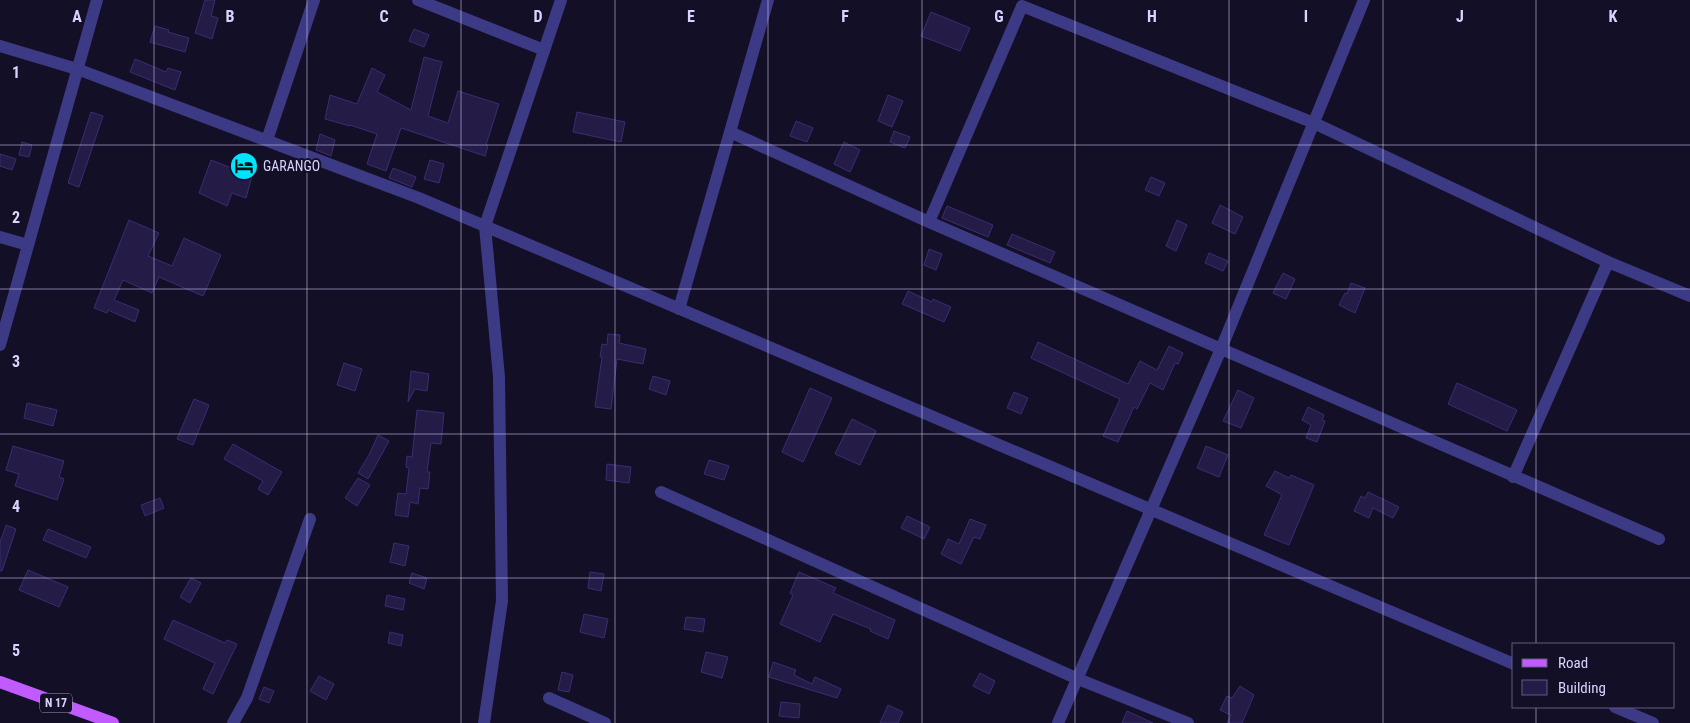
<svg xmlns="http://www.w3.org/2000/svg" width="1690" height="723" font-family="'Roboto Condensed',sans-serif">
<rect width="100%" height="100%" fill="#130f26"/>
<!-- building -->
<path fill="#241b47" stroke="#3b2d73" d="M205,0H215L211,16L218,18L212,39L195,33Z
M931,12L970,28L960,51L921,36Z
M155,26L169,30L168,32L189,38L185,52L150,42Z
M414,29L429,35L424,47L409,41Z
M424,57L442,62L428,116L448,123L458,91L499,104L486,145L488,146L485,156L401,128L386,171L367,164L377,134L350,125V126L325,119L330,95L357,104L372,68L385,75L377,92L411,110Z
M135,59L166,72L168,68L181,72L175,90L130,72Z
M888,95L903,101L892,127L878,121Z
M91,112L103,116L79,187L68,183Z
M577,112L625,122L621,142L573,132Z
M796,121L813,128L807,142L790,136Z
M894,131L910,137L905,148L890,142Z
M320,134L335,140L331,156L316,150Z
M22,142L32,145L29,157L19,155Z
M844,142L860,150L850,172L834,164Z
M0,154L16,159L12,170L0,166Z
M211,160L252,176L246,198L232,193L227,206L199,193Z
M430,160L444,164L439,183L424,179Z
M393,168L416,177L412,187L389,178Z
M1151,177L1165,183L1159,196L1145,190Z
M1220,205L1243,217L1235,234L1212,223Z
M947,206L993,225L988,237L942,218Z
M129,220L159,233L148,256L172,266L184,238L221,255L203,296L159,277L152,293L123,280L114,300L139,310L135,322L108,310L107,313L94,308Z
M1177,220L1187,225L1176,251L1166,246Z
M1012,234L1055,252L1050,263L1007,245Z
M929,249L942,254L936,270L924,265Z
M1209,253L1228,261L1223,271L1205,263Z
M1283,273L1295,279L1286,299L1273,293Z
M1351,283L1365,288L1355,313L1339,305L1345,293L1347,294Z
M908,291L932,302L933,299L951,307L944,322L902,304Z
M608,334L620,335L619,343L646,349L643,364L617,359L611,409L595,407L602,357H600L602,344L607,345Z
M1038,342L1128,384L1140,361L1157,370L1169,346L1183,353L1178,364L1175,363L1163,390L1150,383L1137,409L1134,407L1118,442L1103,436L1120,399L1031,358Z
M344,363L362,369L355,391L337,385Z
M411,371L429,374L427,391L415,389L408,402Z
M653,376L670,381L666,395L649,389Z
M1457,383L1517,410L1507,431L1448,404Z
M810,388L832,398L803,462L782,452Z
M1238,390L1254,398L1241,428L1223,421Z
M1014,392L1028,398L1021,414L1007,408Z
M194,399L209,405L193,445L177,439Z
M27,403L57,410L53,426L24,418Z
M1308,407L1324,415L1322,420L1325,421L1317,442L1306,438L1311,425L1302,420Z
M417,410L444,413L441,444L431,443L427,472H430L428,489L420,488L418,504L410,502L408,517L395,515L398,493L406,494L409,468L406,467L407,456L412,457Z
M852,419L876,431L860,465L835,454Z
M378,435L389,441L368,479L358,473L369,455Z
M233,444L282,472L268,495L258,489L263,481L224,459Z
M13,446L64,461L59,477L64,479L57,500L15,486L19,474L6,470Z
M1206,446L1228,455L1219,477L1197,468Z
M709,460L729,466L724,480L704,474Z
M607,464L631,467L629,483L606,480Z
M1275,471L1289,478L1291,475L1314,485L1289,545L1264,535L1282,495L1266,486Z
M358,478L370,485L357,506L345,498Z
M1368,492L1399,507L1393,518L1373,508L1369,518L1354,511L1361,496L1365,498Z
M160,498L164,508L145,516L141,505Z
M907,516L930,527L924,539L901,528Z
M970,519L986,525L980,539L974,537L961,564L941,554L948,539L959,544Z
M6,525L16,529L2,571H0V542Z
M48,529L91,547L86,558L43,540Z
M394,543L409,546L405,566L390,562Z
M28,570L68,587L59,607L19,590Z
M590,572L604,574L601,591L588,588Z
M799,572L836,588L833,593L895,620L888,639L870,631L871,629L833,614L820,642L780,624L793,595L790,593Z
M412,573L427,578L424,589L409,583Z
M191,578L201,583L190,603L180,597Z
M387,595L405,599L403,610L385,606Z
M584,614L608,619L604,638L580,632Z
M686,617L705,619L703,632L684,629Z
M173,620L225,643L227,640L237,644L213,694L203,689L215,663L164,639Z
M390,632L403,635L401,646L388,643Z
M706,652L728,657L722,678L701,672Z
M773,662L796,670L794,675L812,684L815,677L841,689L837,698L769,677Z
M562,672L573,675L569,692L558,690Z
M980,673L995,681L989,694L973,686Z
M319,676L334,684L326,700L310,691Z
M1240,686L1254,695L1242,723H1227L1231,715L1220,710L1227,696L1232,698Z
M264,687L274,691L269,703L259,699Z
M781,702L800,704L799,718L779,716Z
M888,705L903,712L898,723H880Z
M1127,711L1153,723H1122Z"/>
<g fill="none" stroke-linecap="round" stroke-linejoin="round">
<!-- street -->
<path stroke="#3d3a85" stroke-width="12" d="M418,0L544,50
M0,46L77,69L419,198L1514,664
M730,132L929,222L1659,539
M267,140L314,0
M929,222L1022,6L1314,123L1608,262L1690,296
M0,237L28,245
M679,309L768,0
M0,345L97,0
M1513,477L1608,262
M661,492L1078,679L1188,723
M549,698L605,723
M1615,707L1653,723
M233,723L247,698L310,519
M484,723L502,601L499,377L485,226L561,0
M1058,723L1221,349L1364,0"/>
<!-- primary -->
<path stroke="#c25bff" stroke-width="12" d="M0,682L113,723"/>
</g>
<!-- grid -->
<path fill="none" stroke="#d9d4ff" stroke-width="1" stroke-opacity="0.55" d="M154,0V723M307,0V723M461,0V723M615,0V723M768,0V723M922,0V723M1075,0V723M1229,0V723M1383,0V723M1536,0V644M0,145H1690M0,289H1690M0,434H1690M0,578H1690M1536,707V723"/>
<!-- icons -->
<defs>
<symbol id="hotel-disc" viewBox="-11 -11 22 22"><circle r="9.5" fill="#00e5ff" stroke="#130f26"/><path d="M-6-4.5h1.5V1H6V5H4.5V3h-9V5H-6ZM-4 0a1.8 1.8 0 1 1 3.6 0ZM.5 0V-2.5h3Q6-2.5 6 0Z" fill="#111"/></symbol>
</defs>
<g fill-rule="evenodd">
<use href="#hotel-disc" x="228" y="150" width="32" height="32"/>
</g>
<g text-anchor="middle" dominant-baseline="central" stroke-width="4" stroke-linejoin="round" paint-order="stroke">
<!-- shield labels -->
<rect fill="#130f26" stroke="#9e99be" stroke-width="1" x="40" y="693.5" width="32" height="19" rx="4"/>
<g font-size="12" font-weight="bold" fill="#d9d4ff">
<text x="56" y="703">N 17</text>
</g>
<!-- poi labels -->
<g font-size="14" fill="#d9d4ff" stroke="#130f26" text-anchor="start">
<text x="263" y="166">GARANGO</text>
</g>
</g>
<g font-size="16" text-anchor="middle" font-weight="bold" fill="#d9d4ff" stroke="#130f26" stroke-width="4" stroke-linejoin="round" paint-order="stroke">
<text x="77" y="22">A</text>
<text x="230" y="22">B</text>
<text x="384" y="22">C</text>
<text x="538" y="22">D</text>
<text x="691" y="22">E</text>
<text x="845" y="22">F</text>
<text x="999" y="22">G</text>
<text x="1152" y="22">H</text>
<text x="1306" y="22">I</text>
<text x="1460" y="22">J</text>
<text x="1613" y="22">K</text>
<text x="16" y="78">1</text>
<text x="16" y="223">2</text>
<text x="16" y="367">3</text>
<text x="16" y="512">4</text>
<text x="16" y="656">5</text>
</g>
<!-- legend -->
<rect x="1512" y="643" width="162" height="65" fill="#130f26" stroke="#625e7d"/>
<rect x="1522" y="659" width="25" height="8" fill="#c25bff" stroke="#625e7d"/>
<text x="1558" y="668" font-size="15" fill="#d9d4ff">Road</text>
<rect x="1522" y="680" width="25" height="15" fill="#241b47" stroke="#625e7d"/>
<text x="1558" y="693" font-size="15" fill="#d9d4ff">Building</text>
</svg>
